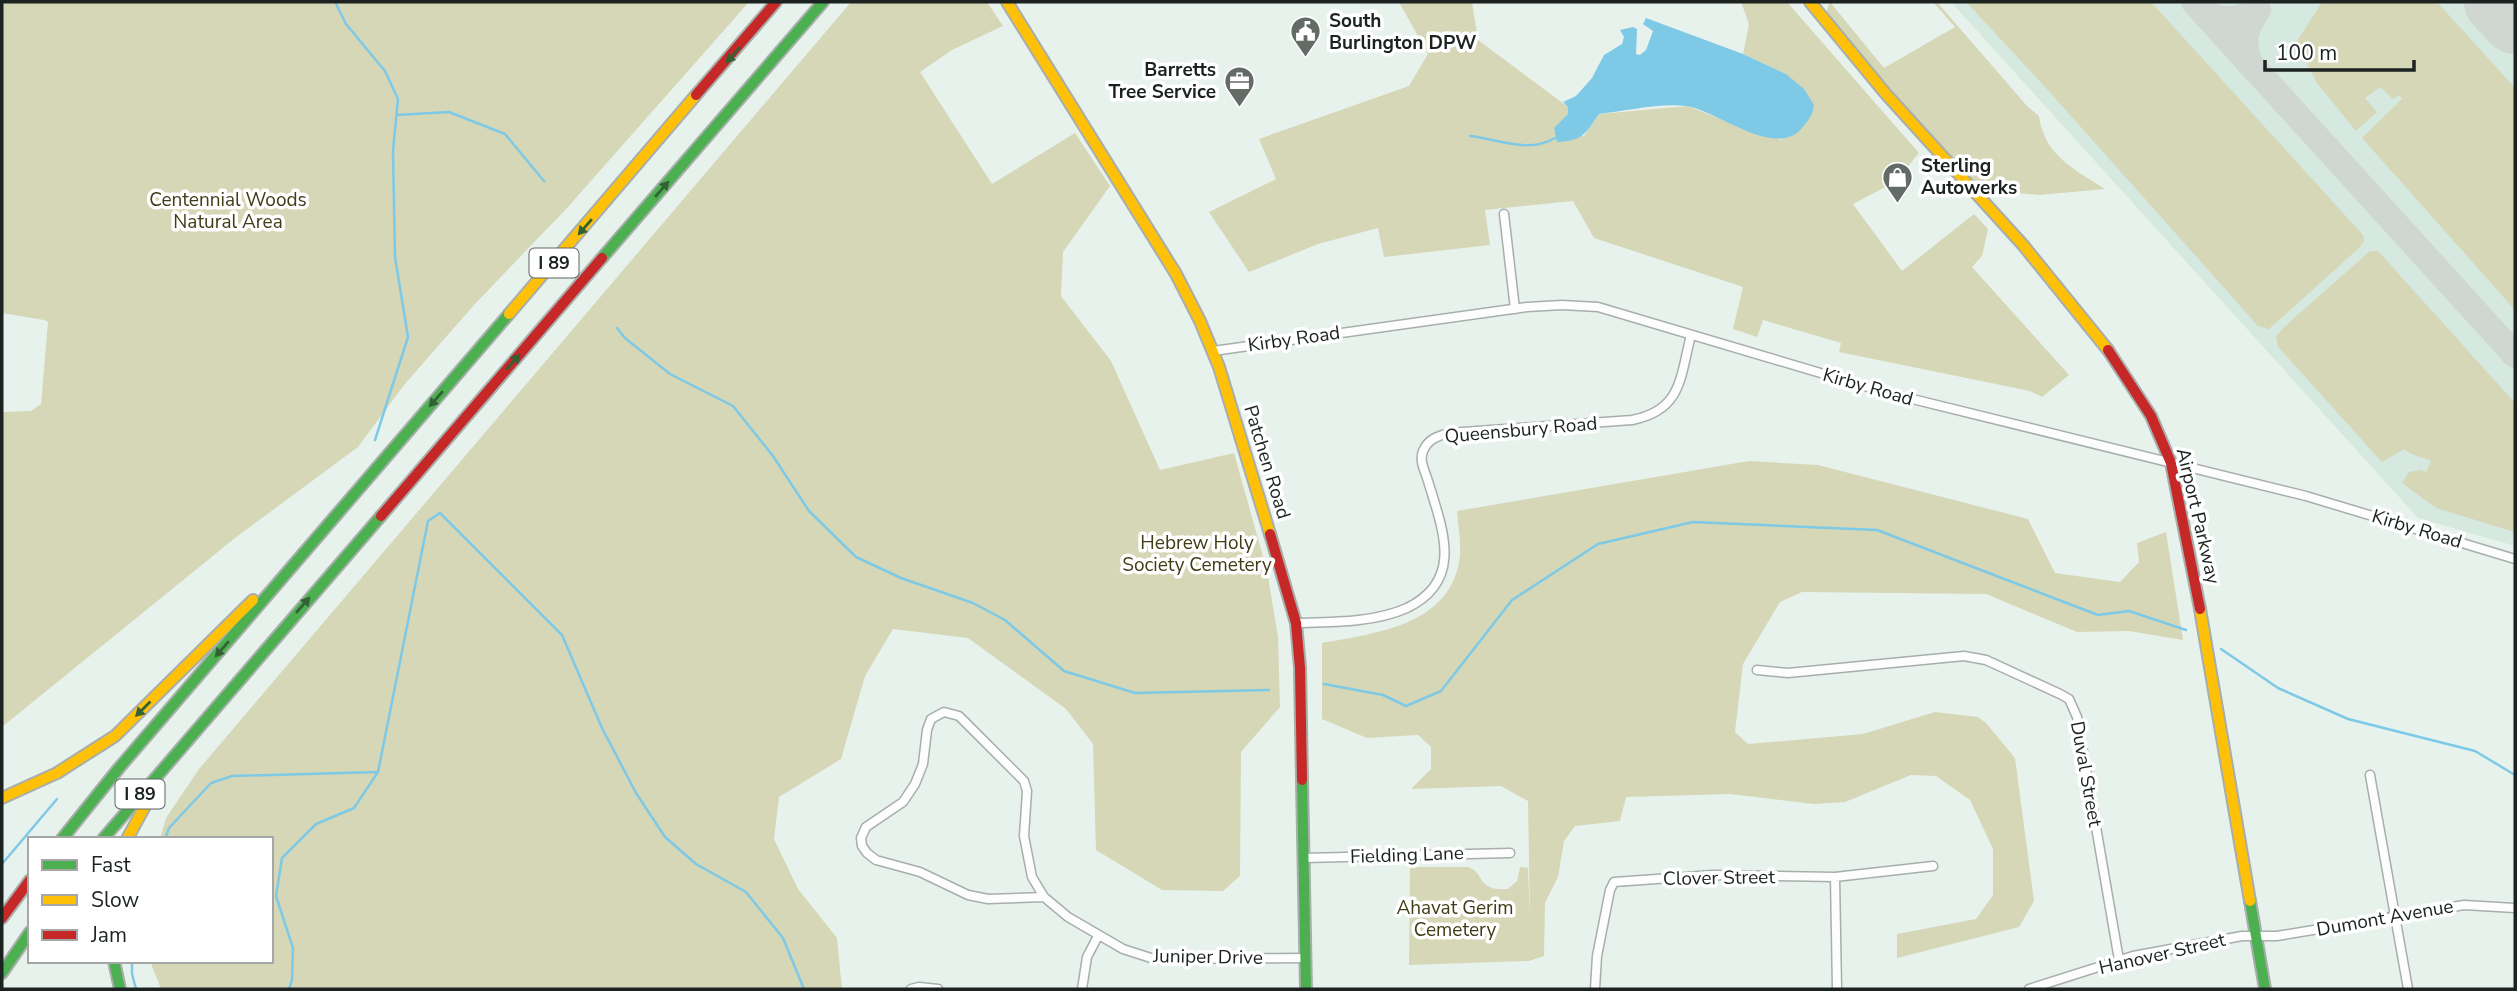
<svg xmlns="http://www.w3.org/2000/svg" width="2517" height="991" font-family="'Nunito Sans',sans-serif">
<rect width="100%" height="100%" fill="#e8f2ed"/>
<!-- built -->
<path fill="#d5e9e0" d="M1951,2H2515V546L2418,518Z"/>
<!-- green -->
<path fill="#d5d7b7" d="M2,2H749L567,208L474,305L404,385L358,447L235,538L2,727V412L31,411L41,404L48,322L44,320L2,313Z
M851,2H987L1003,26L952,50L920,72L992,184L1075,133L1110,186L1063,252L1061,296L1111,361L1160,470L1234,453L1267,571L1278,637L1280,707L1241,752L1240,876L1223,891L1162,890L1096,850L1093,744L1066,709L968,638L893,629L865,676L841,759L779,797L774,839L798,889L837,938L842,989H161L150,961H271V839H160L166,818L199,769Z
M1399,2H1472L1478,40L1568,107V115L1553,131L1584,136L1599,114L1688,106L1745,129L1782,140L1786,74L1743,54L1749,24L1741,2H1787L1919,153L1895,182L1853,204L1902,271L1974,214L1988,229L1982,256L1972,267L2069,375L2042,397L2030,391L1839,352L1841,343L1763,320L1757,337L1733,329L1743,287L1594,238L1573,201L1485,210L1490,245L1384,257L1378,228L1318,244L1249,272L1209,212L1276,179L1259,139L1409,86L1428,54Z
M1830,2L1884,68L1955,27L1933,2H1937L2027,106L2039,116C2044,155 2075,170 2105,189L2039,195L1982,190L1899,98L1826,13Z
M1966,2H2151L2363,235L2364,241L2359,248L2269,329L2258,326L2047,89Z
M2322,2H2437L2515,88V310L2362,138L2402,99L2399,95L2393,99L2380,87L2365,98L2377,112L2356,131L2317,83L2296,43Z
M2370,251H2378L2515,403V532L2436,508L2402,483L2409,472L2420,470L2426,472L2431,461C2423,457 2411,456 2404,449L2382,462L2278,347L2276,337L2284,327Z
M1749,461L1818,465L2028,519L2055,573L2120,582L2139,562L2137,543L2166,532L2183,640L2129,631L2077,632L1986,594L1802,592L1780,602L1743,664L1735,732L1748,744L1863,734L1935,712L1978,717L1986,723L2015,758L2034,901L2019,927L1897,958V934L1976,919L1993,895V849L1970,800L1936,776L1911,775L1845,802L1814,804L1730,794L1626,797L1620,821L1575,826L1564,841L1558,877L1545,903L1544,956L1529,961L1409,965L1410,867H1468C1486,873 1475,891 1508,889L1517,881L1520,867L1528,868L1530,920L1528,801L1501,786L1411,789L1431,769V747L1418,735L1367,738L1322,719V643C1377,633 1453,625 1460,555C1461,541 1458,525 1457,511Z"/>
<!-- water -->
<path fill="#7ec9e6" d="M1646,18L1743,54L1786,74L1804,89L1814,105C1813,115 1808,121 1802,128C1775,160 1717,110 1686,106C1658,103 1627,111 1599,114C1585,134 1583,141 1557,142L1554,128L1568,114V107L1563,102L1576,96L1592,78L1604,55L1622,44L1624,37L1620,30L1633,27L1637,29L1636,54L1640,55L1646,50L1653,31L1643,24Z"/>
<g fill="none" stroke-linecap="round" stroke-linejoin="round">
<!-- stream -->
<path stroke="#7ec9e6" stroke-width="2.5" d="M335,2L346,24L385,71L398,99L393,151L395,257L408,337L375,440
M397,115L449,112L505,134L544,181
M1470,136C1498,139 1528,154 1555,138
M617,328L625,338L670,374L733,406L773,456L809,511L856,557L901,578L973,603L1005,620L1064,671L1135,693L1269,690
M2221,649L2278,688L2348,719L2475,751L2515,775
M1324,684L1383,695L1406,706L1441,691L1512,600L1598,544L1693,522L1877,530L2098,615L2129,611L2186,630
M165,839L169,828L211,783L232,776L378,772
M2,864L57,799
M132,961V974L136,989
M289,989L292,980L293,948L276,896L282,858L316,824L354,808L378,772L428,521L440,513L562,635L602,728L636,793L665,837L696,864L746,892L783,938L804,989"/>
<!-- taxiway -->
<path stroke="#d0d6d2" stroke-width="26" d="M2194,2L2515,355
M2202,11C2221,23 2240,21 2258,10C2244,29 2242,42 2250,64"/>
<!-- runway -->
<path stroke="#d0d6d2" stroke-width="66" d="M2497,2L2515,21"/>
<defs>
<path id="street" d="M1504,214L1515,309
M1213,351L1527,307L1562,305L1598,307L1888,393L2306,496L2515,559
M1296,623C1332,622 1373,623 1407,608C1465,580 1442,528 1428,481C1425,471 1419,461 1423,451C1428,439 1438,436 1449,433L1632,420C1682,410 1680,378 1691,335
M1757,670L1788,673L1964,656L1986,660L2060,694L2069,699L2077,717L2119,960
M2370,775L2408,989
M1304,858L1510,853
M1835,877L1837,989
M1044,897L988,899L968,895L920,872L876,860L867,853L862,846L861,838L866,827L903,802L915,784L923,764L927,730L931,719L944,712L959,716L1024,781L1027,791L1024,836L1032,877L1044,897L1068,917L1123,949L1154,959L1306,958
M911,989L919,987L938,989
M1082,989L1087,957L1098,936
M1595,989L1597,956L1610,890L1614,882L1713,875L1835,877L1933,866
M2029,989L2133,956L2242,936H2277L2464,905L2515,908"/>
<path id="fast" d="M602,258L823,2
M1302,780L1306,989
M62,839L119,768L509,314
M103,839L381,516
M2250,901L2265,989
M114,961L120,989
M2,973L30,932"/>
<path id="slow" d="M1007,2L1176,274L1200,321L1219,367L1270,534
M1810,2L1886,94L2023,245L2108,350
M509,314L696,95
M2200,609L2250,901
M2,798L57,773L115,736L253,600
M127,839L155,788"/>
<path id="jam" d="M696,95L776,2
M2108,350L2151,416L2171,463L2200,609
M381,516L602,258
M1270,534L1296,623L1300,668L1302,780
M2,918L30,880"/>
</defs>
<!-- street casing -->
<use href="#street" stroke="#a7aeab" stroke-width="11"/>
<!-- fast casing -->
<use href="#fast" stroke="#a7aeab" stroke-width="14"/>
<!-- slow casing -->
<use href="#slow" stroke="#a7aeab" stroke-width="14"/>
<!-- jam casing -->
<use href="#jam" stroke="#a7aeab" stroke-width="14"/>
<!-- street -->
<use href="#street" stroke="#fcfdfc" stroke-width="8"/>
<!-- fast -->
<use href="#fast" stroke="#4caf50" stroke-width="10"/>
<!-- slow -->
<use href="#slow" stroke="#ffc107" stroke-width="10"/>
<!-- jam -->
<use href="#jam" stroke="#c62828" stroke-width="10"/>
</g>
<!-- one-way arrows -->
<defs><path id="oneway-solid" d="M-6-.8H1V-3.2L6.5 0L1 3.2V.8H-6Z" transform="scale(1.75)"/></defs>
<g fill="#316135">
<use href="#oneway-solid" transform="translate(733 55) rotate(131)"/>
<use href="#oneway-solid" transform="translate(662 189) rotate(-49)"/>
<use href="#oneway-solid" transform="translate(585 227) rotate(131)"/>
<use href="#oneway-solid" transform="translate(513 362) rotate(-49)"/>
<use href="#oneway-solid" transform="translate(436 399) rotate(131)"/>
<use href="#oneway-solid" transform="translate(303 605) rotate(-49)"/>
<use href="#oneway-solid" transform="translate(222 649) rotate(131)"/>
<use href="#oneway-solid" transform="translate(143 709) rotate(135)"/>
</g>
<!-- icons -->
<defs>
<symbol id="civic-pin" viewBox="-11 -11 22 30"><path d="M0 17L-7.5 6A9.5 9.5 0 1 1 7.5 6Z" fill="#636b67" stroke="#fff"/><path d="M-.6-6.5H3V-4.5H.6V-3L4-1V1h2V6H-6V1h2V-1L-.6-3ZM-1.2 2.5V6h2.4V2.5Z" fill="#fff"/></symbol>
<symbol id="office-pin" viewBox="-11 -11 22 30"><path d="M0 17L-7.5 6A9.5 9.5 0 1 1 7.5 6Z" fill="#636b67" stroke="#fff"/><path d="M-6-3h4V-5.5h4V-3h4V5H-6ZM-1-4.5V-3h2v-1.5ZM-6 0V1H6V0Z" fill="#fff"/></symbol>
<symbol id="shop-pin" viewBox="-11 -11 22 30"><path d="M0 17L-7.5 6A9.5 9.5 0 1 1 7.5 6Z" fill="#636b67" stroke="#fff"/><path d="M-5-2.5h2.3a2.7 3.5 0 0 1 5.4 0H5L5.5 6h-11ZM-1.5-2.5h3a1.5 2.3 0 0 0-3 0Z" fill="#fff"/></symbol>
</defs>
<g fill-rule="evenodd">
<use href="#civic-pin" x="1288" y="14" width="35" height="47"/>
<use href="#office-pin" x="1222" y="64" width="35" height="47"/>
<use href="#shop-pin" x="1880" y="160" width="35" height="47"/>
</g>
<g text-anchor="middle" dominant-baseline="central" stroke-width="7" stroke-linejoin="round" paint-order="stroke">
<!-- shield labels -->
<g fill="#fff" stroke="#5f6462" stroke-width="2">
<rect x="529.5" y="248.5" width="49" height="29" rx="5"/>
<rect x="115.5" y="779.5" width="49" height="29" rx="5"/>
</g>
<g font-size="18" font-weight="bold" fill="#1b221f">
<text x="554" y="263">I 89</text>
<text x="140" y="794">I 89</text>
</g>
<!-- poi labels -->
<g font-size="19" font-weight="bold" fill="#1b221f" stroke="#fff" text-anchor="start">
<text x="1329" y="21">South<tspan x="1329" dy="22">Burlington DPW</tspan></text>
<text x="1216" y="70" text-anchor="end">Barretts<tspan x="1216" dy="22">Tree Service</tspan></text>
<text x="1921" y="166">Sterling<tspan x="1921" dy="22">Autowerks</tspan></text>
</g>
<!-- park labels -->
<g font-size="19" fill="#403c15" stroke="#fff">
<text x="228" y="200">Centennial Woods<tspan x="228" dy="22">Natural Area</tspan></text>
<text x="1197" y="543">Hebrew Holy<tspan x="1197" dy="22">Society Cemetery</tspan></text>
<text x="1455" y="908">Ahavat Gerim<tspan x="1455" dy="22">Cemetery</tspan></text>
</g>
<!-- street labels -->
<g font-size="19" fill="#1b221f" stroke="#fff">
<text transform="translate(1294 339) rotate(-8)">Kirby Road</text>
<text transform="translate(1868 387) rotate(16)">Kirby Road</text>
<text transform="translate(1521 430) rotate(-5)">Queensbury Road</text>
<text transform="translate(1267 462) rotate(73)">Patchen Road</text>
<text transform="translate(2198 516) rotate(77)">Airport Parkway</text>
<text transform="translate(2417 529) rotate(17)">Kirby Road</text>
<text transform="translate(2086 774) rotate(80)">Duval Street</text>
<text transform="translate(1407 855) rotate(-2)">Fielding Lane</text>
<text transform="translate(1719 878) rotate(-1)">Clover Street</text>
<text transform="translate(2385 918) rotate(-10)">Dumont Avenue</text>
<text transform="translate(2162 954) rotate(-13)">Hanover Street</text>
<text transform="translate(1208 957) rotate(1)">Juniper Drive</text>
</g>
</g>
<!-- border -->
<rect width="2517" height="991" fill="none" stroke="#1b221f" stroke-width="7"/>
<!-- legend -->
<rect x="28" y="837" width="245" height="126" fill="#ffffff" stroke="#a4a7a5" stroke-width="2"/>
<rect x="42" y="860" width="35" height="10" fill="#4caf50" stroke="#a4a7a5" stroke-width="2"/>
<text x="91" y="872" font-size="21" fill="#1b221f">Fast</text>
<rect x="42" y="895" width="35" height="10" fill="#ffc107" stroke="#a4a7a5" stroke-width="2"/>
<text x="91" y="907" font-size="21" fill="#1b221f">Slow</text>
<rect x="42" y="930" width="35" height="10" fill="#c62828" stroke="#a4a7a5" stroke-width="2"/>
<text x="91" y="942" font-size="21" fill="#1b221f">Jam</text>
<!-- scale -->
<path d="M2265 60v10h149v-10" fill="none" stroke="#1b221f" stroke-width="3.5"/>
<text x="2276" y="60" font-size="21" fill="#1b221f" stroke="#ffffff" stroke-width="5" paint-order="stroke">100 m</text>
</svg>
